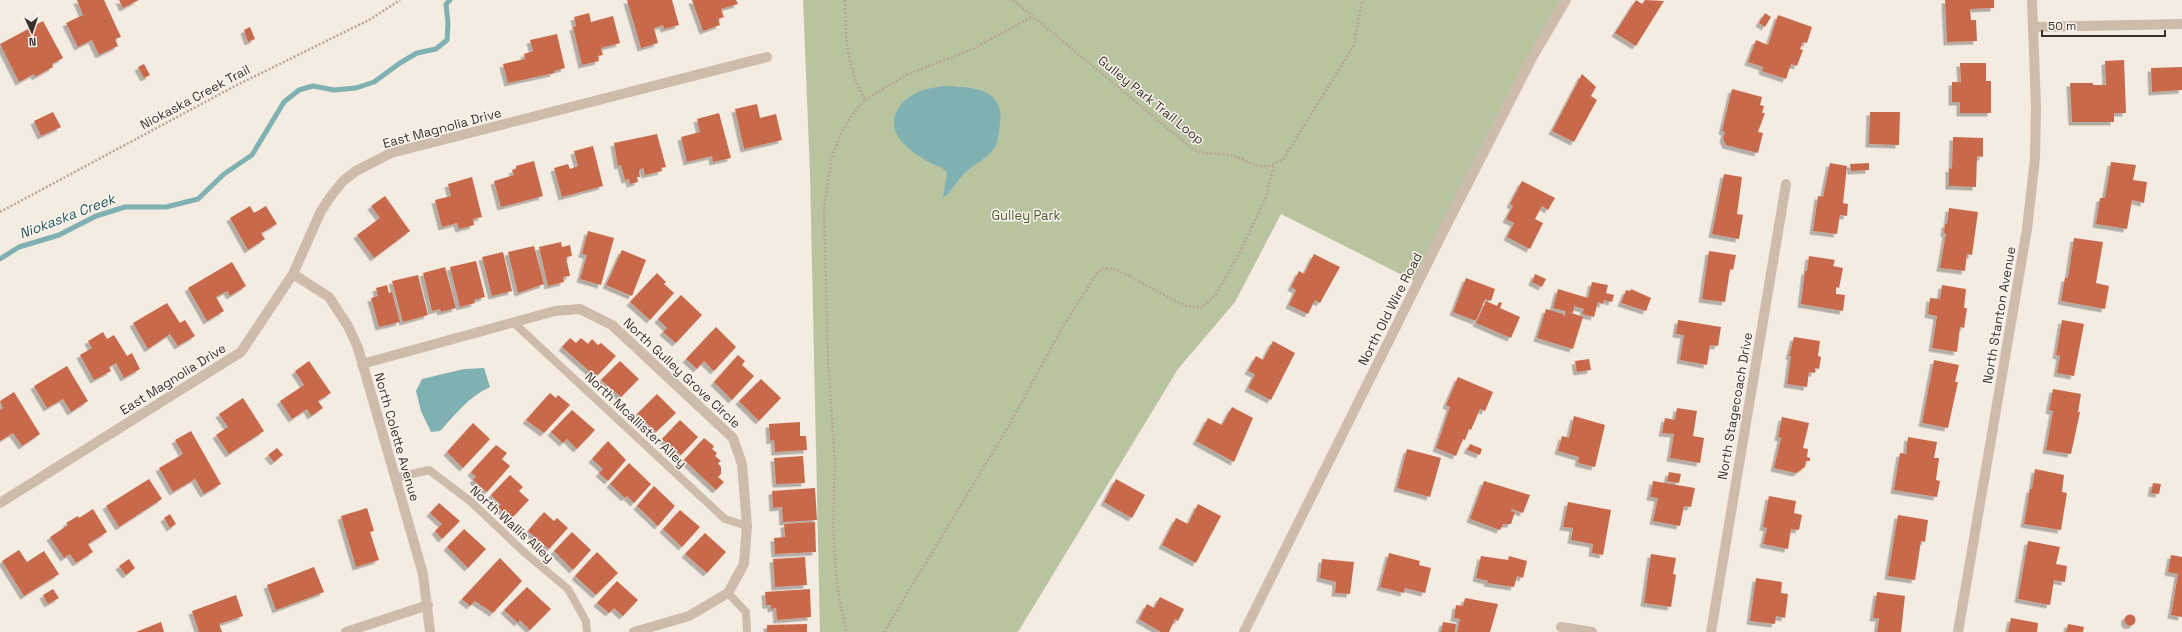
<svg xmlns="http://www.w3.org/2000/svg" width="2182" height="632" font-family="'Space Grotesk',sans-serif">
<defs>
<filter id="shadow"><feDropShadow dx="-3.5" dy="3.5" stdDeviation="0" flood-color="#0004"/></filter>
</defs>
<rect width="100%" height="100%" fill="#f4ebe1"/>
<!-- green -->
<path fill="#b8c4a0" d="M803,0H1566L1418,283L1281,214L1235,302L1178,369L1018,632H820L810,173Z"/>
<!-- water -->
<path fill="#7fb0b2" d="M944,86C970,87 1005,87 1000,123C999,131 999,140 995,147C988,158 976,163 967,171C958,178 951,193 943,198L947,173C943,166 935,166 929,162C911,152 885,134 897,111C908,92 924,89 944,86Z
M484,368L490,387C468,397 456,414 440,431L431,432L421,411L416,391L422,379L464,369Z"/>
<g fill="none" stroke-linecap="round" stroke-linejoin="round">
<!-- stream -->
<path stroke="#7fb0b2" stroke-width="5" d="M0,259L19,247L59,235L96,216L125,207H166L198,199L224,174L252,155L284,102L299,90L313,86L334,90L356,88L374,82L400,63L417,53L436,49L447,40L448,23L446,4L450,0"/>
</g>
<!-- building -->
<path fill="#c8694b" filter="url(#shadow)" d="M77,0H104L121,37L115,39L118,46L99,55L92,40L78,47L66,23L83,15Z
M119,0H139L123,8Z
M627,0H672L679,25L664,29L663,25L654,28L658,43L641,48Z
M692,0H736L738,4L721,9L724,17L718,19L720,25L703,31Z
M1636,0L1642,4L1645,0L1664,1L1636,46L1615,33Z
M1945,0H1994V8L1970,9L1971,20H1976L1977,41L1947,42Z
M589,13L591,22L613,16L620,43L601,48L603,55L598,56L599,61L582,65L573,27L576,26L574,17Z
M1765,13L1771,17L1765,27L1759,23Z
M1778,15L1812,27L1807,43L1803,42L1800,49L1803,50L1797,66L1791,64L1786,79L1762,71L1763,67L1748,62L1756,40L1768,45Z
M43,21L63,58L52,64L53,67L35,77L34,74L19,82L0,44Z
M250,27L255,39L248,42L244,30Z
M557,34L565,68L554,71V73L508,83L503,64L525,59L524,54L533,51L530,40Z
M2124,60L2126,113H2114V122H2072L2070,83H2093V85H2106L2105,61Z
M1960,63H1986V81H1991V113H1960V102H1952V82H1961Z
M144,64L150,75L144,78L138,67Z
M2182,67V90L2152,92L2151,68Z
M1582,74L1596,87L1591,96L1597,100L1574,142L1552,131Z
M1732,89L1762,97L1760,105L1764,106L1762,113H1765L1758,132L1763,133L1758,153L1726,145L1723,138L1725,132L1722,131Z
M757,104L760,118L776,114L782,140L744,149L735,109Z
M53,112L61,127L41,136L34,121Z
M1870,112H1900L1899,145L1869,144Z
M719,113L731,158L713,162L712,156L687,162L681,137L700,132L697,119Z
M657,134L666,167L661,168L662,171L645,175L643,168L639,170L640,177H637L638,182L630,184L629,179L625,180L621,165L618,166L614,143Z
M1953,137L1983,138V157L1977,156L1976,187L1949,186V168L1952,169Z
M593,146L603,186L562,197L554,168L568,164L570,169L578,166L574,151Z
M534,161L543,196L501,207L494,181L514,175L512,170L516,169V166Z
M2111,162L2136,165L2133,180L2147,182L2144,203L2132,200L2127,229L2096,224L2100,198H2105Z
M1830,163L1847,166L1843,203L1848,204L1847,216L1840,215L1837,234L1813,231L1818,196L1823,197Z
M1869,163V170L1851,171L1850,164Z
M1724,174L1742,177L1737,214L1743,215L1739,239L1712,234Z
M472,177L482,217L473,219L474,225L459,229L457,223L442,227L435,200L451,196L448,184Z
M1522,181L1555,198L1548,210L1542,206L1535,219L1543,223L1530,249L1507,237L1514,223L1506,219L1513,206L1510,204Z
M385,196L410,231L374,258L357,235L380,218L371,206Z
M250,206L254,213L266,206L277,224L261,233L265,239L248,250L230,218Z
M1949,208L1978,212L1972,255L1967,254L1965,271L1940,268L1946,234L1944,233L1945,224H1947Z
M588,231L614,238L601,285L580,279L587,255L582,254Z
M2074,238L2103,242L2096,283L2109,286L2105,309L2061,301L2065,278H2068Z
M561,242L562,247L570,245L572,256L566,257L570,276L563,277L564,282L548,286L539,247Z
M534,246L544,284L518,293L508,252Z
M622,250L646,260L632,296L606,285Z
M1709,251L1736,255L1733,270L1730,269L1725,302L1702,299Z
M503,252L512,291L492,296L482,257Z
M1314,254L1340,267L1320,303L1315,300L1308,314L1289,305L1296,290L1291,287L1299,271L1304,274Z
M1809,256L1835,260L1833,266L1843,268L1839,288L1836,287V294L1845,295L1843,311L1801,304L1805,271H1807Z
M476,261L485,297L474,300L475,303L460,307L450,267Z
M232,262L246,286L230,296L227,291L216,297L224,311L207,321L188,288Z
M445,267L456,308L441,312L440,309L432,311L423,273Z
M657,273L666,282L664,284L674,293L650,320L630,302Z
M1535,274L1546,279L1542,287L1532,282Z
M418,275L428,315L403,322L392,281Z
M1466,278L1495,289L1491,301L1485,299L1476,321L1453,312Z
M1592,282L1608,285L1606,293L1614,295L1612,302L1604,300L1603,304L1598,302L1594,317L1582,314L1584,309L1574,306L1573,313L1553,308L1558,289L1588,298Z
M387,285L389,293L392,292L400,322L379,327L371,298L378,296L376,288Z
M1942,285L1966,289L1964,308H1967L1964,328L1960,327L1957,352L1932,348L1937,316L1928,314L1930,298L1940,299Z
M1631,289L1651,298L1646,311L1621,303L1626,290L1630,291Z
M681,295L702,315L676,343L663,332L667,328L658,319Z
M1486,301L1497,306L1499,302L1502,303L1500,308L1520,317L1511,338L1476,323Z
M167,303L180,323L185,320L195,336L178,346L170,334L148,349L133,323Z
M1546,309L1563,314L1564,317L1566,311L1583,317L1573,349L1537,338Z
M1678,320L1721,327L1718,346L1710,345L1707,365L1680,360L1684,335L1676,334Z
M2062,320L2084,324L2074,376L2057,373L2060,356L2056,355Z
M716,327L736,347L714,371L704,361L697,369L686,359Z
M103,332L107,339L114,335L127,356L132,353L140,369L124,378L116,363L109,367L111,371L94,380L80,355L92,348L88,341Z
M1794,337L1820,341L1818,356L1821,357L1819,369L1815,368V373L1809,372L1807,387L1787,384L1791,356H1789Z
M570,338L576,343L581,338L588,344L592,339L598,345L601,343L616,356L596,377L562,347Z
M1273,341L1295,353L1271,400L1248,388L1255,374L1248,371L1256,356L1263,360Z
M738,355L745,361L742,365L754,376L732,400L714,382Z
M1589,359L1591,370L1577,372L1575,361Z
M1934,360L1959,365L1955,382H1958L1948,428L1922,423Z
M309,361L331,393L318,401L323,408L311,416L307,409L292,419L280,401L304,385L295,371Z
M620,361L639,379L621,397L601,380Z
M67,366L88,401L71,412L63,399L47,408L34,386Z
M1458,377L1493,392L1485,411L1480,409L1471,430L1469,429L1465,440L1463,439L1456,456L1436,448L1450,407L1446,405Z
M761,379L781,398L759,421L739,401Z
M2053,389L2081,394L2078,412H2080L2071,454L2046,450L2053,411L2049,410Z
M14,392L40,434L22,446L13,433L0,441V410L3,408L0,401Z
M550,393L556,398L558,395L570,405L544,433L526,420Z
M657,394L676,413L656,432L637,414Z
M243,398L264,431L229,454L216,435L228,427L219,414Z
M1232,407L1253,418L1234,462L1196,441L1208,418L1222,425Z
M1677,408L1697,411L1693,436L1704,438L1700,463L1670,458L1674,434L1662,433L1665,418L1675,420Z
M572,410L595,430L577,449L567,439L563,443L551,432Z
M1574,416L1605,425L1595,467L1578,463L1579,457L1558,451L1562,436L1569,438Z
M1782,417L1809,423L1803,448L1808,449L1807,457L1810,458V461H1806L1805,467L1796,473L1774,468L1781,438L1778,437Z
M680,420L698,437L681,455L662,439Z
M800,422V436H806L807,450L775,452L774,440L770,441L769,424Z
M473,423L490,439L463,468L447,452Z
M191,431L221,484L204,494L195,479L173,492L159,468L183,454L175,440Z
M1908,437L1937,442L1934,458H1939L1936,480L1940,481L1937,497L1894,490L1900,453L1906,454Z
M704,438L714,446L712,449L717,453L715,456L721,461L718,463L721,467V474L718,477L724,482L716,490L684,460Z
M608,441L626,460L608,481L599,473L603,469L592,459Z
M1470,444L1482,449L1480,455L1467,450Z
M496,445L507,453L502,459L510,466L487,492L473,480L476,477L471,472Z
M277,448L283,455L274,462L268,455Z
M1407,449L1441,458L1430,497L1397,488Z
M803,456L805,483L776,484L774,458Z
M629,463L651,484L634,503L627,496L625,498L610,484Z
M2035,469L2064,475L2062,492L2067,493L2061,530L2024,524L2030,489H2032Z
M1669,472L1681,474L1679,483L1667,481Z
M510,475L523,487L519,491L529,500L511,519L498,507L501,505L491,495Z
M149,479L162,499L119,527L106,506Z
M1116,479L1145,495L1132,518L1104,502Z
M1484,481L1530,495L1523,513L1512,509L1511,511L1515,512L1511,524H1503L1500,530L1470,519Z
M1653,481L1695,488L1691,507L1684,506L1680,526L1653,521L1658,498L1650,497Z
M2153,483L2161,484L2159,494L2151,493Z
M654,486L675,506L658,526L637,506Z
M815,488L817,520L783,522L782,507L773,508L772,491Z
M1769,496L1796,501L1794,513L1802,515L1799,530L1791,529L1788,549L1763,544L1767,528L1763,527Z
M1568,502L1611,510L1603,555L1592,553L1593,544L1571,540L1573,528L1563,527Z
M439,503L460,521L442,539L435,531L442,524L430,513Z
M1198,504L1221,516L1196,563L1162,545L1176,518L1188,524Z
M367,508L374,531L370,532L379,560L356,567L341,516Z
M93,509L107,532L88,544L93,552L76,563L70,554L64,558L50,537L68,525L66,523L78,516L79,518Z
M680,510L700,527L682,547L663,529Z
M544,512L554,521L557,518L568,528L549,549L528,531Z
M170,514L176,524L170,528L164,518Z
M1898,515L1928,520L1925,542L1921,541L1915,580L1888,576Z
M815,522L816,552L775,554L774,538L785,537L784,524Z
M464,529L486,549L468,568L447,547Z
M572,532L591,550L573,570L554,551Z
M705,533L726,552L707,573L685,554Z
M2028,541L2060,547L2056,564L2067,566L2065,582L2054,580L2050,605L2018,599Z
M19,550L27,562L44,551L59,574L24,596L2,561Z
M597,552L618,573L596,595L575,576Z
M1389,553L1420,561L1419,565L1431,568L1425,593L1405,588L1404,593L1380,587Z
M1651,554L1676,558L1673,574L1676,575L1671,607L1644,603Z
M2171,555L2182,557V617L2171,615L2178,574L2168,572Z
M1481,556L1508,560L1509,556L1527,561L1523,578L1517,576L1514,587L1487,583L1488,581L1476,578Z
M805,557L807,585L775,587L773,559Z
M500,558L522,581L493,613L475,601L470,606L462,599Z
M129,559L135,568L126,575L119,566Z
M1322,559L1354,562L1350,594L1335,593L1336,582L1320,578Z
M314,567L324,592L276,610L267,585Z
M1756,578L1782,582L1781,593L1788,594L1785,618L1776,616L1775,624L1750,621Z
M617,581L638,600L623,616L614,608L609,613L597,603Z
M527,587L551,609L530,630L520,620L518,623L504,610Z
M53,589L59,598L48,604L43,595Z
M810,589L811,617L777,620L776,608L771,609V605H766L765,592Z
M1877,592L1905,596L1901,632H1877L1879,618H1873Z
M236,595L243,616L219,624L222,632H199L192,611Z
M1160,597L1184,609L1178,621L1175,619L1169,632H1161L1139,619L1147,604L1154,608Z
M1465,598L1498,604L1490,632H1457L1460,619L1454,618L1456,605L1463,606Z
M2124.5 620a5.5 5.5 0 1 1 11 0a5.5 5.5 0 1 1-11 0Z
M2011,618L2038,623L2037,632H2008Z
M161,622L164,632H136Z
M1443,622L1456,624L1455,632H1441Z
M807,624V632H767V625Z
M2068,624L2084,627L2083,632H2066Z"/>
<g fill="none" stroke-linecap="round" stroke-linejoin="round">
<!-- path -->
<path stroke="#b9a596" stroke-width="2.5" stroke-dasharray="2 2" stroke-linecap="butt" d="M845,0C845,35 847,69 865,100L853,114L841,133L832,157L824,207L828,362L835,463L833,529L837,586L846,632
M1013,0L1194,150C1205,155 1212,153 1224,154C1250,157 1257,177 1284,158L1354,45L1362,0
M865,100L906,75L973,49L1033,16
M0,212L235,86L369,20L400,0
M884,632L1011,422L1062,328L1096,274L1103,268L1115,269L1184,305L1201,308L1216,294L1239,254L1266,197L1274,165"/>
<!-- service -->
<path stroke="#cdbbac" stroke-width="8" d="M513,322L725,519L747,526
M395,478L429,470L470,501L525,553L568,589L586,621L587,632
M728,593L746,612L747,632"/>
<!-- minor -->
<path stroke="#cdbbac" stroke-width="10" d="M2033,27L2182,24
M293,274L329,297L348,326L358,348L423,574L430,632
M362,364L555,311L580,309L612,325L733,438L742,464L747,526L744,564L728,593L689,616L634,632
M0,503L241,352L293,274L321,211L331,196L343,181L356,171L391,153L767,57
M1561,627L1592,632
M346,632L428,605
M1711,632L1786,184
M1958,632L2027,229L2035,158L2036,107L2032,0"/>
<!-- tertiary -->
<path stroke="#cdbbac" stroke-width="10" d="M1244,632L1442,234L1533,56L1566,0"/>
</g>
<g text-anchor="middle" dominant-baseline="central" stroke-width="3" stroke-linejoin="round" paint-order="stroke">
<!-- street labels -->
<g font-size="13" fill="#3b302b" stroke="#fbf5ee">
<text transform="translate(195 97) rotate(-28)">Niokaska Creek Trail</text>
<text transform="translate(1151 100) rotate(39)">Gulley Park Trail Loop</text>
<text transform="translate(442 128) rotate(-15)">East Magnolia Drive</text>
<text transform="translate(1390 309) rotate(-63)">North Old Wire Road</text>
<text transform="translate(1999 315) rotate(-80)">North Stanton Avenue</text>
<text transform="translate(682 373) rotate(43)">North Gulley Grove Circle</text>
<text transform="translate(173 379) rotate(-32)">East Magnolia Drive</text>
<text transform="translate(1735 406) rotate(-80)">North Stagecoach Drive</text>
<text transform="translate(636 420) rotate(43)">North Mcallister Alley</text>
<text transform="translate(397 437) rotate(74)">North Colette Avenue</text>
<text transform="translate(512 524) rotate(42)">North Wallis Alley</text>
</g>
<!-- park labels -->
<g font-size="13" fill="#4a5a2e" stroke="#fbf5ee">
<text x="1026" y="215">Gulley Park</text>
</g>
<!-- water labels -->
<g font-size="14" font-style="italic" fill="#1f5a5e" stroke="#fbf5ee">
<text transform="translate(67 216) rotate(-21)">Niokaska Creek</text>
</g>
</g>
<!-- north arrow -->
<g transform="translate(32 32) rotate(177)" stroke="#fbf5ee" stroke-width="3" paint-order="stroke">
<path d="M0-3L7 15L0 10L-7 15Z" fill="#3b302b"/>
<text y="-6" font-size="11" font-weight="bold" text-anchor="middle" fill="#3b302b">N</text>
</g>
<!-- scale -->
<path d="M2042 30v6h123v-6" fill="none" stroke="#3b302b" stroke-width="2"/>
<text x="2048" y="30" font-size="12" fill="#3b302b" stroke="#fbf5ee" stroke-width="3" paint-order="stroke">50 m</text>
</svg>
